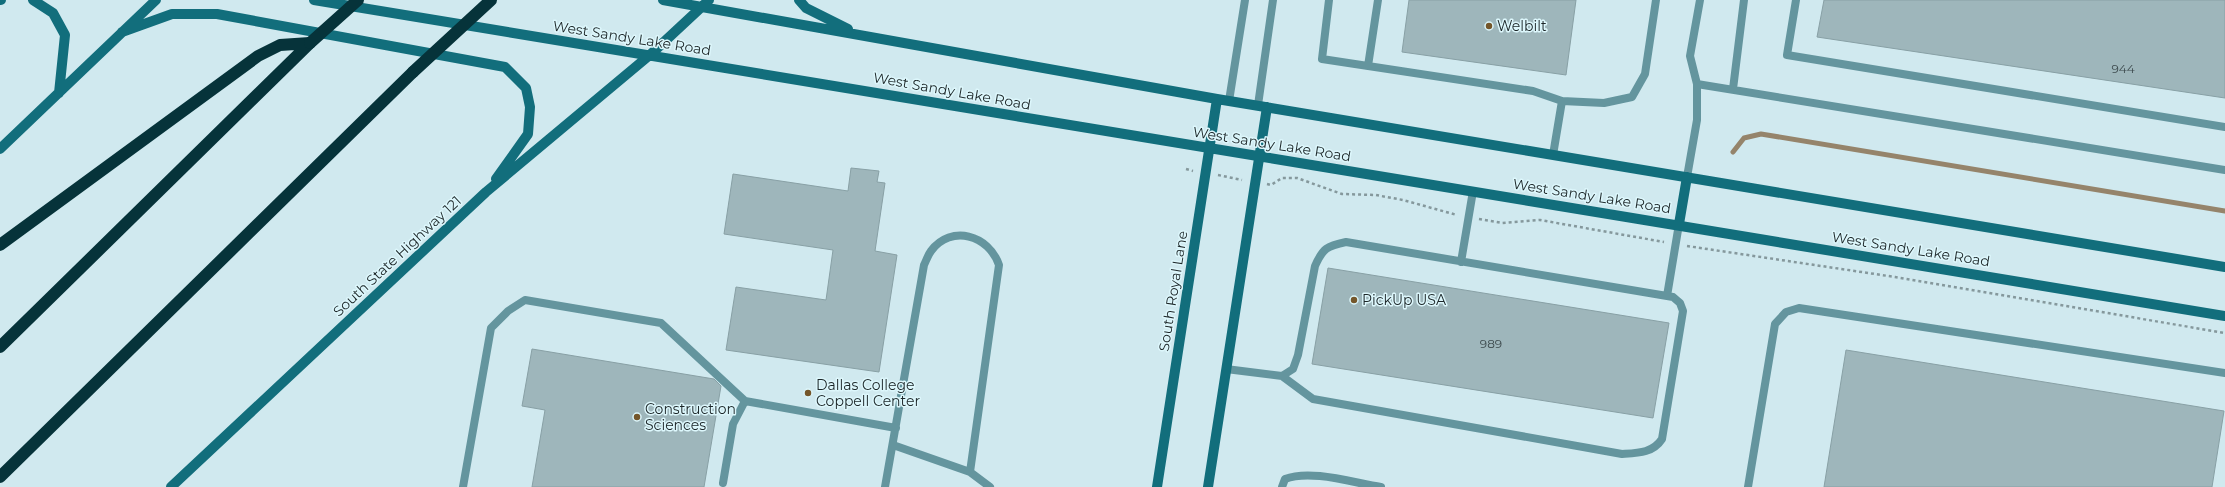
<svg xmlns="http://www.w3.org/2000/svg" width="2225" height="487" font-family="Montserrat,sans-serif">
<rect width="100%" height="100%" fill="#d0e9ef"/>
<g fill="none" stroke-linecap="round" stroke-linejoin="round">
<!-- stream -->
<path stroke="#95846b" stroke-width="5" d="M1733,152L1744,138L1761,134L2225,211"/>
</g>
<!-- building -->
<path fill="#9eb6bb" stroke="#88a0a5" d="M1409,0H1576L1566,75L1402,52Z
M1824,0H2225V98L1817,37Z
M851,168L879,171L877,182L885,183L875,251L897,255L879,372L726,350L736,287L826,300L833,250L724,234L733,174L848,191Z
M1328,268L1669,323L1653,418L1312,364Z
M532,349L714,379L721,386L704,487H532L545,410L522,406Z
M1846,350L2224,411L2212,487H1824Z"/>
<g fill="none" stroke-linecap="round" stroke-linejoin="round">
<!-- path -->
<path stroke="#85989c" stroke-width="2.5" stroke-dasharray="3 3" stroke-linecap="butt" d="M1186,169L1193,171
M1218,175L1242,180
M1267,184L1271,185L1282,178H1297L1342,194L1376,195L1403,200L1457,215
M1479,219L1502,223L1540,220L1664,242
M1687,246L1895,277L2225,333"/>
<!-- lane -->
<path stroke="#64959e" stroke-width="8" d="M1329,0L1322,59L1533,91L1562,101
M1796,0L1787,55L2225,127
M1368,66L1378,0
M1697,84L2225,170
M1733,89L1744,0
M1229,101L1245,0
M1258,105L1273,0
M1553,155L1562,101L1604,103L1632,97L1645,74L1656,0
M1687,177L1697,120V84L1690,56L1700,0
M1461,262L1473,191
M1667,296L1679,224
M1226,369L1282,376L1293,369L1298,355L1315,266C1323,248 1327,246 1346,242L1673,297L1680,303L1683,311L1662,439C1653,453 1638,453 1622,454L1313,399L1282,376
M893,445L970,472L990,487
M723,483L733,424L745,401
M463,487L491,328L508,311L525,300L661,323L745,401L896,428
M885,487L924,265C926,261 928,255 931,251C951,224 989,235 999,265L970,472
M1282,487L1285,479C1311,469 1354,483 1381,487
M1748,487L1775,324L1786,312L1799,308L2225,373"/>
<!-- secondary -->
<path stroke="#126e7c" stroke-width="10" d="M0,0H1
M33,0L53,13L65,35L59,93
M314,0L2225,316
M663,0L1217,99L2225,267
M799,0L806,8L848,29
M122,32L172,14H217L505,67L526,88L530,107L528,134L496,179
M0,149L156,0
M1679,224L1687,177
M171,487L486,192L651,54L709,0
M1157,487L1217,99
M1208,487L1267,107"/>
<!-- highway -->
<path stroke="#06333a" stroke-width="12" d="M0,245L258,56L280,45L310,43
M0,347L310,43
M0,477L413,72"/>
<!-- highway-bridge -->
<path stroke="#06333a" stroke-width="12" d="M310,43L358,0
M413,72L491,0"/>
</g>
<!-- markers -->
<g fill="#74562a" stroke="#ddf7fc" stroke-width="1.5">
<circle cx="1489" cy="26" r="4"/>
<circle cx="1354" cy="300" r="4"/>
<circle cx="808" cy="393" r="4"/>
<circle cx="637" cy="417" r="4"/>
</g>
<g text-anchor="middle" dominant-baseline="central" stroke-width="3" stroke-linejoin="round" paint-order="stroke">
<!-- number labels -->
<g font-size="12" fill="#3c494c">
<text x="2123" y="68">944</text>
<text x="1491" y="343">989</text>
</g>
<!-- poi labels -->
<g font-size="14" fill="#1b2527" stroke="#ddf7fc" text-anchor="start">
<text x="1497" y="26">Welbilt</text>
<text x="1362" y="300">PickUp USA</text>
<text x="816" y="385">Dallas College<tspan x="816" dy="16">Coppell Center</tspan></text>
<text x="645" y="409">Construction<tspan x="645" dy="16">Sciences</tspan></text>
</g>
<!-- street labels -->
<g font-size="14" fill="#1b2527" stroke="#ddf7fc">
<text transform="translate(632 38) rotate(9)">West Sandy Lake Road</text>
<text transform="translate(952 91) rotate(10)">West Sandy Lake Road</text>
<text transform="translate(1272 144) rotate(9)">West Sandy Lake Road</text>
<text transform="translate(1592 196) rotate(9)">West Sandy Lake Road</text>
<text transform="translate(1911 249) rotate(9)">West Sandy Lake Road</text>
<text transform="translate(397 256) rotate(-43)">South State Highway 121</text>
<text transform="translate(1173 291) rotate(-81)">South Royal Lane</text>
</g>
</g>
</svg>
